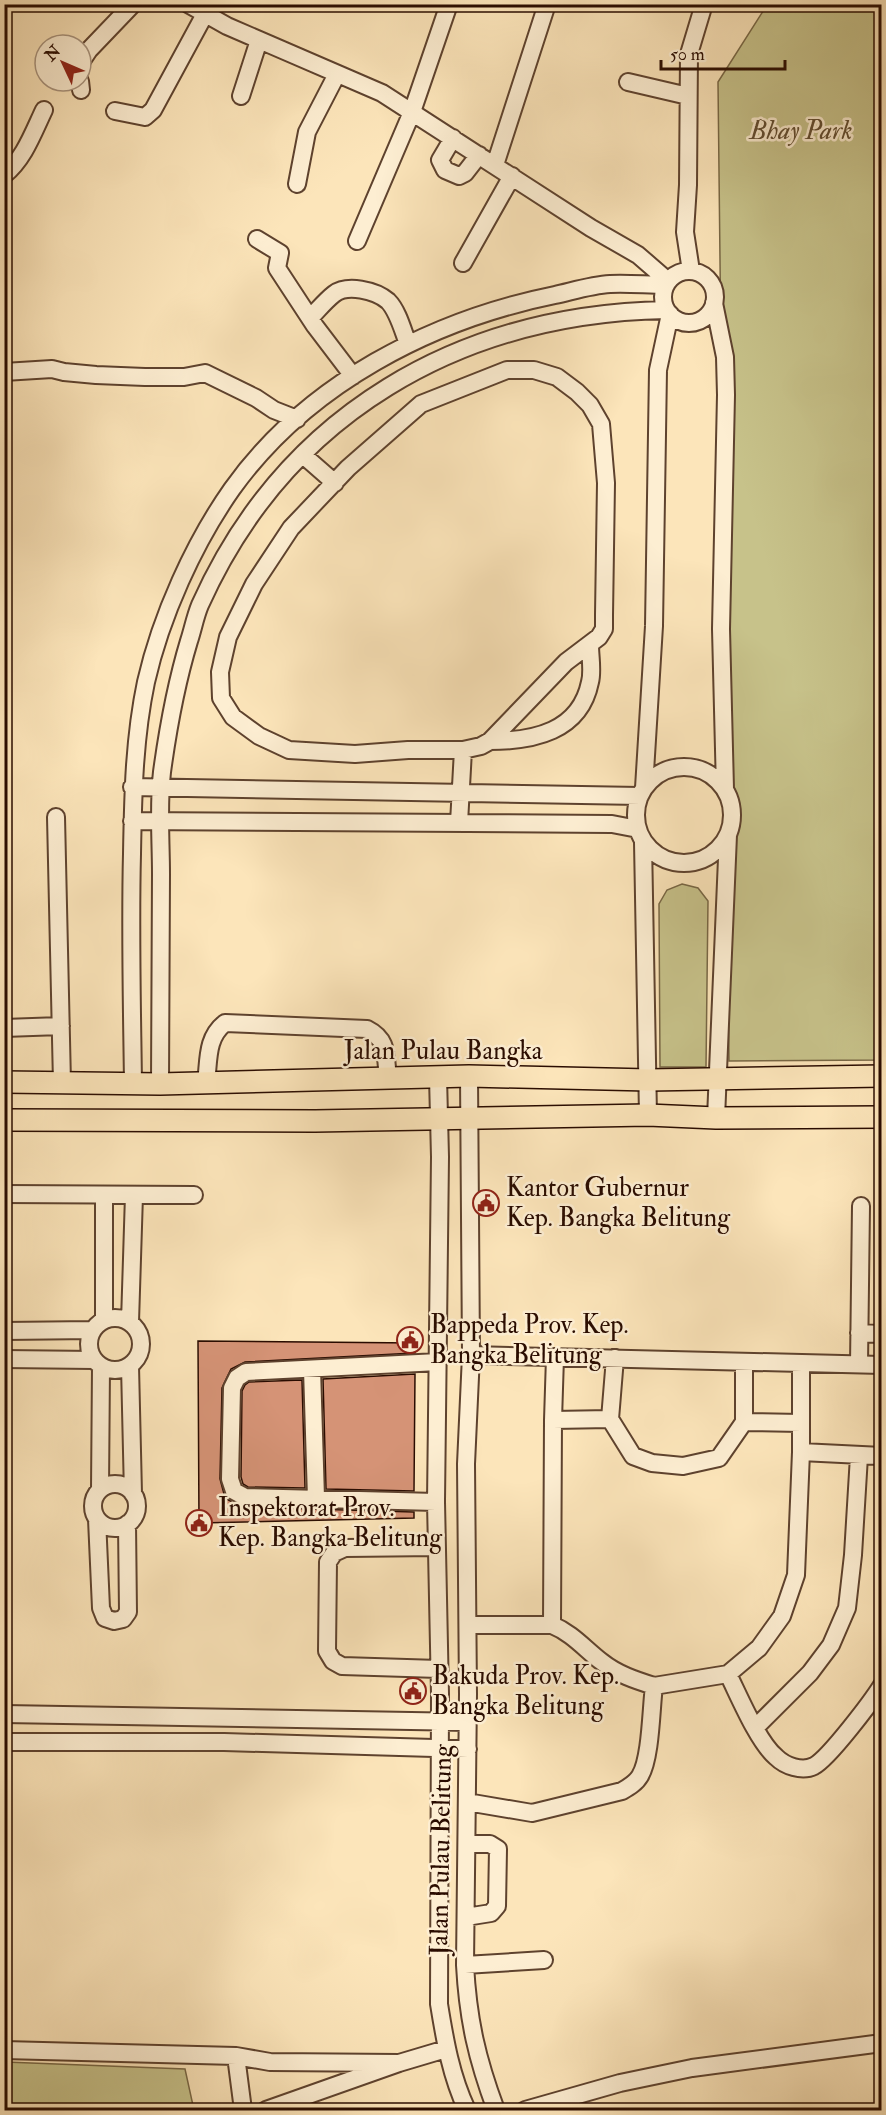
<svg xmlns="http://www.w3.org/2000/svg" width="886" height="2115" font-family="'IM FELL Double Pica',serif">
<rect width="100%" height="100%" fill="#fce5ba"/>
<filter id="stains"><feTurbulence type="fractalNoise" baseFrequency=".00333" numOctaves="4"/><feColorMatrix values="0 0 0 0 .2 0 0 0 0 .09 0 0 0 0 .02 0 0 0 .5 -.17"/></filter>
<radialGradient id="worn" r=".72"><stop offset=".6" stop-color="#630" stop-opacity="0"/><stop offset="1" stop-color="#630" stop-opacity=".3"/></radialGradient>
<!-- green -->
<path fill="#c7c28a" stroke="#786745" stroke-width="1.5" d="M767,5H881V1060L729,1061L718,82Z
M682,884L698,888L708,901L706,1067H660L659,904L667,890Z
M5,2062L185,2069L194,2110H5Z"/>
<!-- building -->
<path fill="#d59376" stroke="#2a0c00" stroke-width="1.5" d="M198,1341L415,1343V1353L245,1362L231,1369L222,1388L220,1479L224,1494L228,1500L244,1507L414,1512V1518L199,1523Z
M415,1374L414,1491L326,1489L323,1379Z
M302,1380L305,1488L248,1487L243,1484L241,1477L242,1391L245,1385L249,1382Z"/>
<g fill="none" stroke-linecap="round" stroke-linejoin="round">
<defs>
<path id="minor" d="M188,4L227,26L382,93L591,228L638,255L668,281
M81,62L89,50L133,4
M80,81L81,90
M628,82L688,96
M241,96L259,40
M115,111L145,117L153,110L205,14
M453,138L440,160L445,170L459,176L465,173L479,155
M495,165L547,4
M4,175C24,159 33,133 44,110
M297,184L307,132L337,74
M257,239L280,253L277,268L315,326L353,376
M357,241L412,112L449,4
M463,263L512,176
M663 297a26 26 0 1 1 52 0a26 26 0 1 1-52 0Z
M691,271L685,232L688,185L689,54L704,4
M714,303L725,357L726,395L721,629L725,789
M310,318C318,310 325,301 334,294C347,284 375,290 388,301C398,311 403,331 408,344
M507,370H534L557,377L577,392L590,405L601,424L606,483L604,615V629L599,637L566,662L490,741L481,746L463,750H408L355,754L289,750L259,736L233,717L221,698L220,672L228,637L254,584L291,528L348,468L421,404Z
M4,372L52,369L64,372L96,375L145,377H184L205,373L256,398L274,410L297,419
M303,455L335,483
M490,741C533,741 580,732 590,682C593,671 590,657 590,645
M636 815a48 48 0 1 1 96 0a48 48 0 1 1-96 0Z
M132,787L640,796
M644,788L654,626L658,370L670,314
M56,817L62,1083
M132,821L612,824L638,829
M459,823L463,750
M643,842L648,1115
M4,1028L61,1026
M469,1076L471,1355L466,1464L468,1694L465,1965C468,2020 477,2059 496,2110
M438,1077L440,1157L436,1502L440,1694L439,2004C445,2041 451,2076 467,2110
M133,1083C132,1006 130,930 132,854C133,796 134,739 146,682C161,616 194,543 232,489C307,384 431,320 555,295C573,291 592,285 610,284C628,283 647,285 665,285
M206,1083C209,1060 206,1038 225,1023L367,1029C389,1040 385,1056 388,1078
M160,1084C160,1014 161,944 161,874C161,841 158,806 162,772C168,728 176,684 189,641C193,629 195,617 200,605C286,413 460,314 666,310
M716,1118L728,835
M4,1194L194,1195
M89 1344a26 26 0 1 1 52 0a26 26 0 1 1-52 0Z
M104,1320V1195
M130,1322L134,1195
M4,1331L93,1330
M859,1333L882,1334
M471,1355L882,1365
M615,1358L610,1419L633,1456L652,1463L683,1466L719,1458L744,1422V1362
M4,1359L94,1360
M859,1364L861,1206
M130,1366L133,1494
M312,1369L316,1498
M553,1420L610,1419
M744,1422L801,1423
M801,1452L882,1456
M93 1506a22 22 0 1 1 44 0a22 22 0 1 1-44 0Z
M100,1489L101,1367
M436,1502L245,1497L234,1491L230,1479L232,1388L237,1378L246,1372L438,1362
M97,1519L101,1608L105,1618L114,1621L123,1619L128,1612L127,1524
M437,1547L345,1548L334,1553L328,1562L327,1651L333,1661L342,1666L439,1669
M468,1625H552C572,1633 585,1649 602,1662C617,1674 635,1680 654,1686
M552,1625L553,1420L555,1357
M728,1674C739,1696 758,1742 776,1757C785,1766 802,1772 814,1766C829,1758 872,1701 882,1685
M4,1714L468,1722
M755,1728L810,1673L831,1645L847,1608L853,1555L859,1456
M4,1742H224L468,1749
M467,1802L532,1813L622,1791C629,1787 636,1783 640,1776C651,1758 651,1708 654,1686L728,1674L759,1648L782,1616L796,1575L801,1452V1363
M466,1917L491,1913L497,1906L498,1849L490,1844H467
M465,1965L544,1960
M4,2050L236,2056L270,2062L399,2063
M236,2056L243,2110
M266,2110L399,2063L446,2049
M525,2110L620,2083L692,2068L882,2043"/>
<path id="major" d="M4,1082L160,1084L469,1076L649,1080L882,1076
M4,1120L315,1121L648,1115L716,1118L882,1117"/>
</defs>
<!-- minor casing -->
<use href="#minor" stroke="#5e422e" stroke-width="20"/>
<!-- major casing -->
<use href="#major" stroke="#2a0c00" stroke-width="24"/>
<!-- minor -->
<use href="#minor" stroke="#fdeed2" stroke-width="16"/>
<!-- major -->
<use href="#major" stroke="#fce5ba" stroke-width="21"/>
</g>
<!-- icons -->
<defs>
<symbol id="civic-ring" viewBox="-11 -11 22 22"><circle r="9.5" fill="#fdeed2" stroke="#8f2418" stroke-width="1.5"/><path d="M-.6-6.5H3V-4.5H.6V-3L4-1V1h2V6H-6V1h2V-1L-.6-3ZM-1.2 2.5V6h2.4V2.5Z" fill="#8f2418"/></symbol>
</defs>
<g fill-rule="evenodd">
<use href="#civic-ring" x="471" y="1188" width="30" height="30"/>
<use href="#civic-ring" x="395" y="1325" width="30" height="30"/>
<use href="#civic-ring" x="184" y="1508" width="30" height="30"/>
<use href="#civic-ring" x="398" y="1676" width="30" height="30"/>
</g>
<g text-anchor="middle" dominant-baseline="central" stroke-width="5" stroke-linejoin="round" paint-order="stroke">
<!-- park labels -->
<g font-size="26" font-style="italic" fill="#614c30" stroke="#fdeed2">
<text x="801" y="131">Bhay Park</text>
</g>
<!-- street labels -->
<g font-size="26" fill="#2a0c00" stroke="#fdeed2">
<text x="443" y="1051">Jalan Pulau Bangka</text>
<text transform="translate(441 1850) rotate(-89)">Jalan Pulau Belitung</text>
</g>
<!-- poi labels -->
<g font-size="26" fill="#2a0c00" stroke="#fdeed2" text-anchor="start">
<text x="506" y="1188">Kantor Gubernur<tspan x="506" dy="30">Kep. Bangka Belitung</tspan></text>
<text x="430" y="1325">Bappeda Prov. Kep.<tspan x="430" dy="30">Bangka Belitung</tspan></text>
<text x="218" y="1508">Inspektorat Prov.<tspan x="218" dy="30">Kep. Bangka Belitung</tspan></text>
<text x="432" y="1676">Bakuda Prov. Kep.<tspan x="432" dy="30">Bangka Belitung</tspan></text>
</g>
</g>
<!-- margin -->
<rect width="886" height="2115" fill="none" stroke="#fce5ba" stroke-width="24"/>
<rect x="6" y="6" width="874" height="2103" fill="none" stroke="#2a0c00" stroke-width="3"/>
<rect x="12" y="12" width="862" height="2091" fill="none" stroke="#2a0c00" stroke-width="1.5"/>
<!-- north arrow -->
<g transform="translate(63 63) rotate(314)"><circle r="28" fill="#fdeed2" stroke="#a9947e" stroke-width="1.5"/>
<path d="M0-4.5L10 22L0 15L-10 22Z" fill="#8f2418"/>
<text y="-9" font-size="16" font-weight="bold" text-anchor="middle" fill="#2a0c00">N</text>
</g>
<!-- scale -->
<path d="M661 60v9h124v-9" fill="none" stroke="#2a0c00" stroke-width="3"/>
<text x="670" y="60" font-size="18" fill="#2a0c00" stroke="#fdeed2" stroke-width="4.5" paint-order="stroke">50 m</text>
<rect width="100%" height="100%" filter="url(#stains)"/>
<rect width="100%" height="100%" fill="url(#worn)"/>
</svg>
